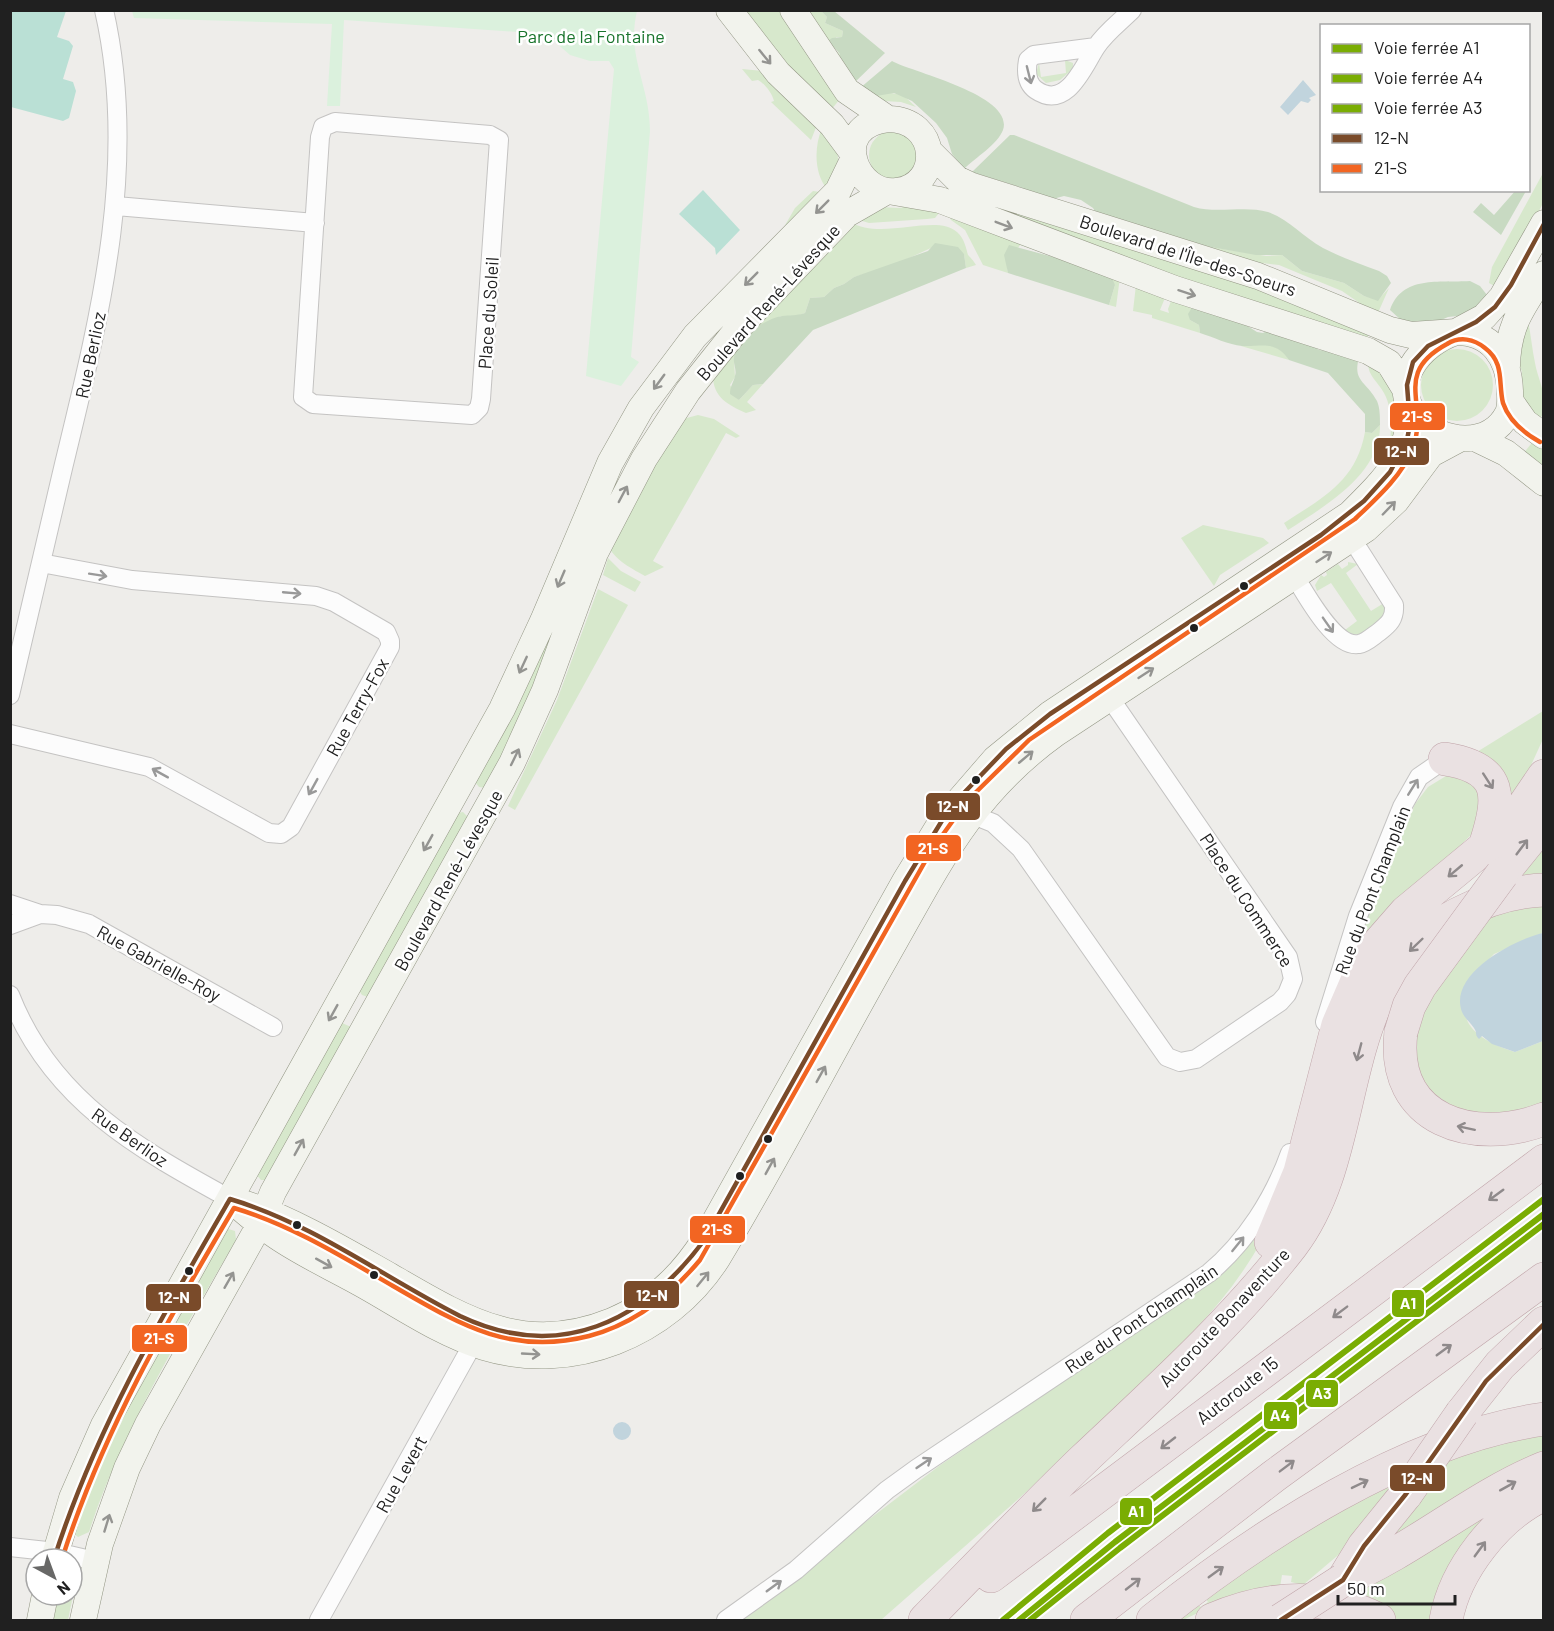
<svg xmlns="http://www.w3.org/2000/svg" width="1554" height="1631" font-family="Barlow,sans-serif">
<rect width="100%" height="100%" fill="#eeedea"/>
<!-- grass -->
<path fill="#d7e8cc" d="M741,11H782L841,98L830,111L806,88Z
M804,11H821L827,17L825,23L843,31L842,37H836L833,49L840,54L838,64Z
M1065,60L1073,63V69L1060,80L1046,83L1036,74L1039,63L1041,77L1066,73Z
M742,69L763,71L817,125L811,140L771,102L774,101C772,93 765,84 758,80L752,81Z
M860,88L903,95L916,107L901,102L883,101Z
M822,128C842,156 843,158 827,189C814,173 814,147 822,128Z
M869 155a24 24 0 1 1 48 0a24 24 0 1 1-48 0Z
M1543,173V203L1500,289L1489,283L1492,267Z
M813,191L820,192L784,227L795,208Z
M961,192L1203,268L1370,330L1365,344L969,204Z
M914,204L943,208L935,218L927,219L869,223L859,220L879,207L900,208Z
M948,214L1120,277L1116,307L1109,305L1115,285L1068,261L1020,245L1007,265L1008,273L983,265L965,230L951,220Z
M850,222C882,241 936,213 957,232C965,239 966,249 968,255C969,256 974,261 976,265L966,268L964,254L933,247L892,266L854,277L844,284L834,288L824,297L810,298L805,313L796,316H781L757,327L734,360L735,377L730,385L739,400L753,385L763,384L747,402L756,410L746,413C728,405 713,397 713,376Z
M1188,243L1266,256L1282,255L1302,271L1344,283L1364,296L1378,300L1389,288L1377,315L1342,291L1303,275L1279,265L1245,261Z
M1136,285L1167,293L1160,310L1169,313L1168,309L1173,296L1194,304L1190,320L1199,325L1200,333L1152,318V315L1133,311Z
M1528,321C1531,335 1532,349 1535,363C1538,381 1553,406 1538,421L1521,395L1522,372L1517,357Z
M1270,344L1284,352L1289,360L1241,346Z
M1421 385a36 36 0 1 1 72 0a36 36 0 1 1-72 0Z
M1368,363L1388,371L1401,419L1390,446C1391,429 1393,409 1384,393C1378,382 1368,376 1368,363Z
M698,415L714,419L740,436L736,438L726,433L653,561L664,567L645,576C629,567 611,558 606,540L683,419Z
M1380,425C1381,474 1325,506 1288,530L1284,523C1322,498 1356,482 1365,432L1372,433Z
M1534,440L1543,446V470L1523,454Z
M1203,525L1263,538L1269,543L1220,575L1214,586L1181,538Z
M608,558L621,571L641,582L635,592L603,575Z
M1348,562L1358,564L1346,573L1371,611L1384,603C1390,621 1360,644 1345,630L1357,621L1331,583L1317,591L1315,585L1321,575L1324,577L1327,575L1326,572L1338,564L1342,569L1348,565Z
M598,589L628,605L515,810L508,806L557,700Z
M557,599L558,640L486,788L479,787L475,782Z
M1543,711V739L1512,807L1472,755Z
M1446,776H1464L1482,794L1476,828L1471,835L1360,943H1356L1415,804L1428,787Z
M463,812L468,817L368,997L362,995L358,989L457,813Z
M1543,834V880L1516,882Z
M1543,901V933L1494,954L1466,984C1466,994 1464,1007 1466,1017C1471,1036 1498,1047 1515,1052L1543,1041V1107L1492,1118L1453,1107L1430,1091L1410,1055L1409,1034L1486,913Z
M340,1022L351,1027L266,1180H261L255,1173Z
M225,1228L235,1231L236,1240C181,1335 123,1428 89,1532L78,1537L73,1533L94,1468Z
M1256,1236L1263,1238C1232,1296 1187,1339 1141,1384C1058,1467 969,1542 881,1620H737L939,1466L1220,1275Z
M1543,1429V1459L1392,1537L1444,1459Z
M1404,1475L1350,1545L1303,1585L1291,1582L1292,1576L1282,1575L1280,1587L1202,1611L1183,1620L1180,1617L1197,1604L1201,1607L1208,1602L1205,1598L1248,1564Z
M1506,1499L1436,1620H1397L1361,1591Z
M72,1575L76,1581L68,1620H49L56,1604L55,1595H72Z"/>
<!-- forest -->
<path fill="#c8dac2" d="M821,11H834L885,53L853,84L838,64L840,54L828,41L832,38L842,37L843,31L825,23L827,17Z
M892,61C911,72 1015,95 1003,130C997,145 976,157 964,169L952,154L947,138L936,123L912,101L894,93L876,96L860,88Z
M1010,135H1014L1194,207C1218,214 1244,205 1268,212C1289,219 1303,237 1323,248C1340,257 1360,264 1379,271L1387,276L1391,283L1378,301L1364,296L1344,283L1302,271L1282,255H1256L1188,243L1097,215L1093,208L1081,200L1064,196L1049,200L1022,191L1023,188L972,172Z
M1516,190L1526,191L1501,235L1473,212L1481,203L1494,215Z
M935,243L958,247L964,254L966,268L813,330L763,384L753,385L739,400L730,394C730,386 733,384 735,376C737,370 733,364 734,358C736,339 764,319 782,316C790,315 796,316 805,313L810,298L824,297L834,288L844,284L854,277L928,251Z
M1009,245L1068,261L1112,278L1115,285L1109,305L1008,273L1004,255Z
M1470,281L1480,286L1487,295L1484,301L1467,315L1448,317L1439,321L1418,323L1401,320L1390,310C1402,275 1439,283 1470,281Z
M1194,304L1235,318L1257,332L1263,333L1270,329L1307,342L1319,350L1360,354C1351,382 1366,380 1377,401C1380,408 1380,417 1380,425L1372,433L1365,432V414L1328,373L1289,360C1276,340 1262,347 1242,346C1229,345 1213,337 1200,333L1199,325L1190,320L1188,314Z"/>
<!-- park -->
<path fill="#dbf1dd" d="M132,11H637C626,57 650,85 650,131L631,357L639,362L621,386L586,376L614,69L609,61H590L570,55L546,34L344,20L340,106H327L332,24L134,18Z"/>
<!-- pitch -->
<path fill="#bae0d5" d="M10,11H66L57,37L69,41L73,46L63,79L73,82L76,91L69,118L63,121L11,107Z
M703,190L740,230L716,255L715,248L679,214Z"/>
<!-- water -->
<path fill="#c1d4dd" d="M1303,80L1316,95L1309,98L1311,100L1308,103L1301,101L1288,115L1280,107Z
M1543,933V1041L1515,1052L1492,1044L1482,1036L1479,1039C1474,1034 1478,1034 1474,1028C1470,1022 1463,1017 1461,1009C1451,972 1516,939 1543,933Z
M613 1431a9 9 0 1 1 18 0a9 9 0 1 1-18 0Z"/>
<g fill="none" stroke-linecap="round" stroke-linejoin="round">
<defs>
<path id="street" d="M1096,47L1034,55L1028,60C1026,71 1026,83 1036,90C1067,111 1084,65 1096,47C1105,33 1120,22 1132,10
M335,122L490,135L499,140L481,399L479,408L472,415L313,404L303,397L320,137L323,127Z
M116,206L315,223
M1289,567C1302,587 1333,649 1359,644C1366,643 1373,636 1379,632C1389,624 1395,619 1394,605L1352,539
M10,695C28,618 46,541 64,464C100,316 139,163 104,10
M10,734L149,767L269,833L281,834L291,827L390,647V641L386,632L334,602L316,596L132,580L41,563
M963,811L993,823L1021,849L1167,1057L1180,1062L1196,1059L1280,1002L1287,994L1293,979L1288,957L1103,688
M10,904L40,914L57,915L89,924L273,1027
M10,925L40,914
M10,995C51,1100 137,1148 230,1199
M1325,1022L1358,916L1402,807L1419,777L1445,759
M10,1547L56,1552L95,1561
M319,1620L479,1333
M726,1620L796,1570L887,1490L916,1469L1209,1273C1246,1242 1274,1198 1290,1153"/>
<path id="secondary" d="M729,10L778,73L832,125L852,152
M793,10L847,91L888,119
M888,119C939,119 943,185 897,191C856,197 827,126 888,119Z
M929,151L957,179L972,186L1258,276L1390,330L1411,335L1456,332L1484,317L1502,297L1544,223
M894,192L940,200L1175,289L1368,351L1389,363L1405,389
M1456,332C1491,332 1509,357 1510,391C1510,398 1511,406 1508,413C1490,449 1441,443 1418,418C1386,384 1421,343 1456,332Z
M1507,366C1508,325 1522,308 1544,274
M1511,402L1525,422L1544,436
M1475,438L1506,453L1544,483
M230,1199C243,1210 257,1223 272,1233C301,1254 336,1269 367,1287C404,1308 442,1334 484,1347C572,1374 668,1335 717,1259C777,1160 829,1057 886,957C937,868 969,796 1055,734L1366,529L1396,501L1431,454L1459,439
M243,1203C295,1221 342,1249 390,1276C464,1319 524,1357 612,1321C653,1304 682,1276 705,1239L905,881L943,819L995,759L1050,714L1350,514C1382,482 1411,456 1410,407
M54,1559L72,1498L104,1425L502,709L543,621L610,463L641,408L695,336L838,191L854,158
M40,1620L45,1595
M83,1620L100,1544L127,1468L148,1424L260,1224L273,1192L512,763L545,690L595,553L644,459L688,391L739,327L847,214L887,191"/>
<path id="highway" d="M1445,759C1504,768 1501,798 1485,846
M1502,874L1544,822
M1401,1032C1390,1121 1474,1146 1544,1119
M1271,1242L1300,1172L1338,1025L1363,967L1378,944L1406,912L1510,826L1544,776
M1462,1413L1500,1365L1544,1323
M991,1576L1544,1161
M1343,1580C1414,1550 1473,1497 1544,1468
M1343,1580L1364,1546L1406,1494
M925,1620C977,1567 1029,1512 1083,1460C1155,1392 1231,1324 1292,1245C1368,1145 1328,981 1458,914C1485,900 1513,891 1544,890
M1087,1620L1274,1476L1544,1279
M1153,1620C1258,1536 1408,1438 1544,1419
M1212,1620C1268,1596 1324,1592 1379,1620
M1446,1620C1455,1570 1497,1516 1544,1494"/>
</defs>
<!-- street casing -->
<use href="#street" stroke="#c4c3c2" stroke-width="20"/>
<!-- secondary casing -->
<use href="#secondary" stroke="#939684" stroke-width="27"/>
<!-- highway casing -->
<use href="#highway" stroke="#c0a4a9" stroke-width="34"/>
<!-- street -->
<use href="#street" stroke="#fcfcfc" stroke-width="18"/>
<!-- secondary -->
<use href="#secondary" stroke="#f2f3ed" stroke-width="26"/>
<!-- highway -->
<use href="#highway" stroke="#eae1e2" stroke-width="33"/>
<defs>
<path id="highway-bridge" d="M1401,1032L1409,1006L1420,986L1502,874
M1406,1494L1462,1413
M1281,1620L1343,1580"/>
</defs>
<!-- highway-bridge casing -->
<use href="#highway-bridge" stroke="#c0a4a9" stroke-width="34" stroke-linecap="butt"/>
<!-- highway-bridge -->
<use href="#highway-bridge" stroke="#eae1e2" stroke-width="33"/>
<defs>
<path id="bus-1" d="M54,1559C95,1430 162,1316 230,1199C314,1224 383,1277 460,1316C559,1363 644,1322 705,1239L905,881L943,819L961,796L1006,749L1050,714L1321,535L1364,501L1390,472L1407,440L1410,424L1407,385L1413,362L1428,346L1476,322L1495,307L1511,285L1544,224
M1281,1620L1343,1580L1364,1546L1406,1494L1486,1381L1544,1324"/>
<path id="bus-2" d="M62,1559C102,1433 167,1321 234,1208C291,1225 341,1256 393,1286C459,1324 510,1356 589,1336C635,1324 670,1296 700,1260L931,851L967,801L1029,740L1355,519C1376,499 1402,476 1413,448C1429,402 1392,374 1447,344C1460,336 1474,339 1485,348C1505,363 1498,383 1503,403C1509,421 1524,433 1540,442"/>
</defs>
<!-- bus-1 casing -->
<use href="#bus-1" stroke="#fff" stroke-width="9"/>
<!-- bus-2 casing -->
<use href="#bus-2" stroke="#fff" stroke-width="9"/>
<!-- bus-1 -->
<use href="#bus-1" stroke="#7a4b2a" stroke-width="4.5"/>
<!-- bus-2 -->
<use href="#bus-2" stroke="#f26522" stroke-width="4.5"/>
<defs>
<path id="rail-1" d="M1003,1620L1108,1533L1544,1199"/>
<path id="rail-2" d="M1019,1620L1115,1542L1544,1214"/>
<path id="rail-3" d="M1030,1620L1120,1548L1544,1224"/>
</defs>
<!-- rail-1 casing -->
<use href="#rail-1" stroke="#fff" stroke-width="10"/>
<!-- rail-2 casing -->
<use href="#rail-2" stroke="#fff" stroke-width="10"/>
<!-- rail-3 casing -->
<use href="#rail-3" stroke="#fff" stroke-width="10"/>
<!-- rail-1 -->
<use href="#rail-1" stroke="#7aad03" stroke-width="6"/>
<!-- rail-2 -->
<use href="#rail-2" stroke="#7aad03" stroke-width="6"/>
<!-- rail-3 -->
<use href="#rail-3" stroke="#7aad03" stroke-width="6"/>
</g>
<!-- one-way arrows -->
<defs><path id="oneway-shaft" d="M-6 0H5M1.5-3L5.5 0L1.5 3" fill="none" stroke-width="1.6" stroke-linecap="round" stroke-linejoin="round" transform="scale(1.5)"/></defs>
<g stroke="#949491">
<use href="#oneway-shaft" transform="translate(765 57) rotate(51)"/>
<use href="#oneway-shaft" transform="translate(822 207) rotate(135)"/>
<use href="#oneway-shaft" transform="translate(1004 225) rotate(21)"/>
<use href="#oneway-shaft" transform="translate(751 279) rotate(135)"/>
<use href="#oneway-shaft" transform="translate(1187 293) rotate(18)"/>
<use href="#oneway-shaft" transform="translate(659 382) rotate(126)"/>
<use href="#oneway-shaft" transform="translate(623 494) rotate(-62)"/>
<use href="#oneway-shaft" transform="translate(1389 508) rotate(-46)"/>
<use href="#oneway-shaft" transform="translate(1324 557) rotate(-33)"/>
<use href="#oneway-shaft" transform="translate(561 579) rotate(113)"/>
<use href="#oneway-shaft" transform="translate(523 665) rotate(115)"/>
<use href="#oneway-shaft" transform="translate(1146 673) rotate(-33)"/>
<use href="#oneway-shaft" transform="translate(515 757) rotate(-64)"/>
<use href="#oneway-shaft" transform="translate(1026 757) rotate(-40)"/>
<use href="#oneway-shaft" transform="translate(428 843) rotate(119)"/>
<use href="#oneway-shaft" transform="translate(333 1013) rotate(119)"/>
<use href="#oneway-shaft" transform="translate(821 1074) rotate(-61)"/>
<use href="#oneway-shaft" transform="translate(299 1147) rotate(-61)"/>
<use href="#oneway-shaft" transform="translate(770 1166) rotate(-61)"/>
<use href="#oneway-shaft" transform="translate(324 1263) rotate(29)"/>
<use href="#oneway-shaft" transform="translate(703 1279) rotate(-51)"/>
<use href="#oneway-shaft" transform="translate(229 1280) rotate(-60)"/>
<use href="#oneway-shaft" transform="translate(531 1354) rotate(3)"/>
<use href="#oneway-shaft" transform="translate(107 1523) rotate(-73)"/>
</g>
<g stroke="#999">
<use href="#oneway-shaft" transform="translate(1029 75) rotate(76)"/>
<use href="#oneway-shaft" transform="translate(98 575) rotate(9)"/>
<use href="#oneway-shaft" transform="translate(292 593) rotate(5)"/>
<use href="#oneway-shaft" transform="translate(1328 625) rotate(55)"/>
<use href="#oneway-shaft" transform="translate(160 773) rotate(-151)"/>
<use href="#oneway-shaft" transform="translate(313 787) rotate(119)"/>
<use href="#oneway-shaft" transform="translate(1413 787) rotate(-58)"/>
<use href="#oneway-shaft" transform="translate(1238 1244) rotate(-51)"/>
<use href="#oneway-shaft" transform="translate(924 1463) rotate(-34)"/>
<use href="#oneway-shaft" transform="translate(774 1586) rotate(-36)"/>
</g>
<g stroke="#8f8a8b">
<use href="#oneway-shaft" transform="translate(1488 781) rotate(57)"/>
<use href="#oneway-shaft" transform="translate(1522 847) rotate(-53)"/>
<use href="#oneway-shaft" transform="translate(1455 871) rotate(140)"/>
<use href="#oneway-shaft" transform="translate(1416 945) rotate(136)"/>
<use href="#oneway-shaft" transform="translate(1359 1052) rotate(105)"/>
<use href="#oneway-shaft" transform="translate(1466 1128) rotate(-168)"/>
<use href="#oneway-shaft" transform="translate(1496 1195) rotate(144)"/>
<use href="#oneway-shaft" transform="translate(1340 1312) rotate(143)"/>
<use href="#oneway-shaft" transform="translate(1444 1350) rotate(-36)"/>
<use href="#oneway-shaft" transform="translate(1168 1443) rotate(142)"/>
<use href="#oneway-shaft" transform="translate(1287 1466) rotate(-37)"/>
<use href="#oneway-shaft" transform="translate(1360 1484) rotate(-26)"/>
<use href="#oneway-shaft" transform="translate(1508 1486) rotate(-29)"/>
<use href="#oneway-shaft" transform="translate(1039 1505) rotate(135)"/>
<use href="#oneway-shaft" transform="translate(1480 1549) rotate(-54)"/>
<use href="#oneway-shaft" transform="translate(1216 1572) rotate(-36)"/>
<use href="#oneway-shaft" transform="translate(1133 1584) rotate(-38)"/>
</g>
<!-- markers -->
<g fill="#202020" stroke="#fff" stroke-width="2">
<circle cx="1244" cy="586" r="5"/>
<circle cx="1194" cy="628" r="5"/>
<circle cx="976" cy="780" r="5"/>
<circle cx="768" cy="1139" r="5"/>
<circle cx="740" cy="1176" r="5"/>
<circle cx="297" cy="1225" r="5"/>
<circle cx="189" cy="1271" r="5"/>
<circle cx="374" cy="1275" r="5"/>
</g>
<g text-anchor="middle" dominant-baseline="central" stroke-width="5" stroke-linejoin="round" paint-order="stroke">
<!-- park labels -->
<g font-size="18" fill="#19742c" stroke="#fff">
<text x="591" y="36">Parc de la Fontaine</text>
</g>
<!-- street labels -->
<g font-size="18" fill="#202020" stroke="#fff">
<text transform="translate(1188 255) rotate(18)">Boulevard de l'Île-des-Soeurs</text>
<text transform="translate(768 302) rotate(-48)">Boulevard René-Lévesque</text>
<text transform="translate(488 313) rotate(-86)">Place du Soleil</text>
<text transform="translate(90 355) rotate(-78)">Rue Berlioz</text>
<text transform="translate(357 707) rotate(-61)">Rue Terry-Fox</text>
<text transform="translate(448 880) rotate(-61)">Boulevard René-Lévesque</text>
<text transform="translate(1372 890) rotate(-69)">Rue du Pont Champlain</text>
<text transform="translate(1247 900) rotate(57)">Place du Commerce</text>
<text transform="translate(159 963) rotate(29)">Rue Gabrielle-Roy</text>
<text transform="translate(130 1137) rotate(35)">Rue Berlioz</text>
<text transform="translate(1224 1317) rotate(-47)">Autoroute Bonaventure</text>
<text transform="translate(1141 1318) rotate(-34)">Rue du Pont Champlain</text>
<text transform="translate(1237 1390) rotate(-38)">Autoroute 15</text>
<text transform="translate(401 1474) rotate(-61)">Rue Levert</text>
</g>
</g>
<g stroke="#fff" stroke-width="2">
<rect x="1389" y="402" width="57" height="29" rx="6" fill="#f26522"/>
<rect x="1373" y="437" width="57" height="29" rx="6" fill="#7a4b2a"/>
<rect x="925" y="792" width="56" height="29" rx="6" fill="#7a4b2a"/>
<rect x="905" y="834" width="57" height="28" rx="6" fill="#f26522"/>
<rect x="689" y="1215" width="57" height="29" rx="6" fill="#f26522"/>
<rect x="623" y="1280" width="57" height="29" rx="6" fill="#7a4b2a"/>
<rect x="145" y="1283" width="57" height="29" rx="6" fill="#7a4b2a"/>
<rect x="1391" y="1289" width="34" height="29" rx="6" fill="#7aad03"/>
<rect x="131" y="1324" width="57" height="29" rx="6" fill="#f26522"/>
<rect x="1305" y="1379" width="34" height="29" rx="6" fill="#7aad03"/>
<rect x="1263" y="1401" width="35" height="29" rx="6" fill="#7aad03"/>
<rect x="1389" y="1464" width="57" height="28" rx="6" fill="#7a4b2a"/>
<rect x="1119" y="1497" width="34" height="29" rx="6" fill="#7aad03"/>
</g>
<g font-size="16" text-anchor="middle" font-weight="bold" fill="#fff">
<text x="1417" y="422">21-S</text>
<text x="1401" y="457">12-N</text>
<text x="953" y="812">12-N</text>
<text x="933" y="854">21-S</text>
<text x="717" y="1235">21-S</text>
<text x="652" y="1301">12-N</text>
<text x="174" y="1303">12-N</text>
<text x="1408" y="1309">A1</text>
<text x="159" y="1344">21-S</text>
<text x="1322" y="1399">A3</text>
<text x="1280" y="1421">A4</text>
<text x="1417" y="1484">12-N</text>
<text x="1136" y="1517">A1</text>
</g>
<!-- border -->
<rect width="1554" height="1631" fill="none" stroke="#202020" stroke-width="24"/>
<!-- legend -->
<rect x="1320" y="24" width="210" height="168" fill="#ffffff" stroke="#a6a6a6" stroke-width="1.5"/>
<rect x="1332" y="44" width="30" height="9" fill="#7aad03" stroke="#a6a6a6" stroke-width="1.5"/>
<text x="1374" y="54" font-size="18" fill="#202020">Voie ferrée A1</text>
<rect x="1332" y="74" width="30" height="9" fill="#7aad03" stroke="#a6a6a6" stroke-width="1.5"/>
<text x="1374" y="84" font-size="18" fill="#202020">Voie ferrée A4</text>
<rect x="1332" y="104" width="30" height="9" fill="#7aad03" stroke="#a6a6a6" stroke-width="1.5"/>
<text x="1374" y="114" font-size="18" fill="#202020">Voie ferrée A3</text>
<rect x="1332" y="134" width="30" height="9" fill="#7a4b2a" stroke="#a6a6a6" stroke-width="1.5"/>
<text x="1374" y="144" font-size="18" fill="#202020">12-N</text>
<rect x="1332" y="164" width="30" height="9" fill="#f26522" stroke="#a6a6a6" stroke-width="1.5"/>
<text x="1374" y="174" font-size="18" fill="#202020">21-S</text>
<!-- north arrow -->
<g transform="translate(54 1577) rotate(139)"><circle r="28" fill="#ffffff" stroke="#a6a6a6" stroke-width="1.5"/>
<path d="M0-4.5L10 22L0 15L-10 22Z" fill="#686867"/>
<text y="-9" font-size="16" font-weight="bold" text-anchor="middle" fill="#202020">N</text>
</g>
<!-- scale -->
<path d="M1338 1595v9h117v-9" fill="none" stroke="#202020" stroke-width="3"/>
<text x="1347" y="1595" font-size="18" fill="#202020" stroke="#ffffff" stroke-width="4.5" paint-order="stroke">50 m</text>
</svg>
